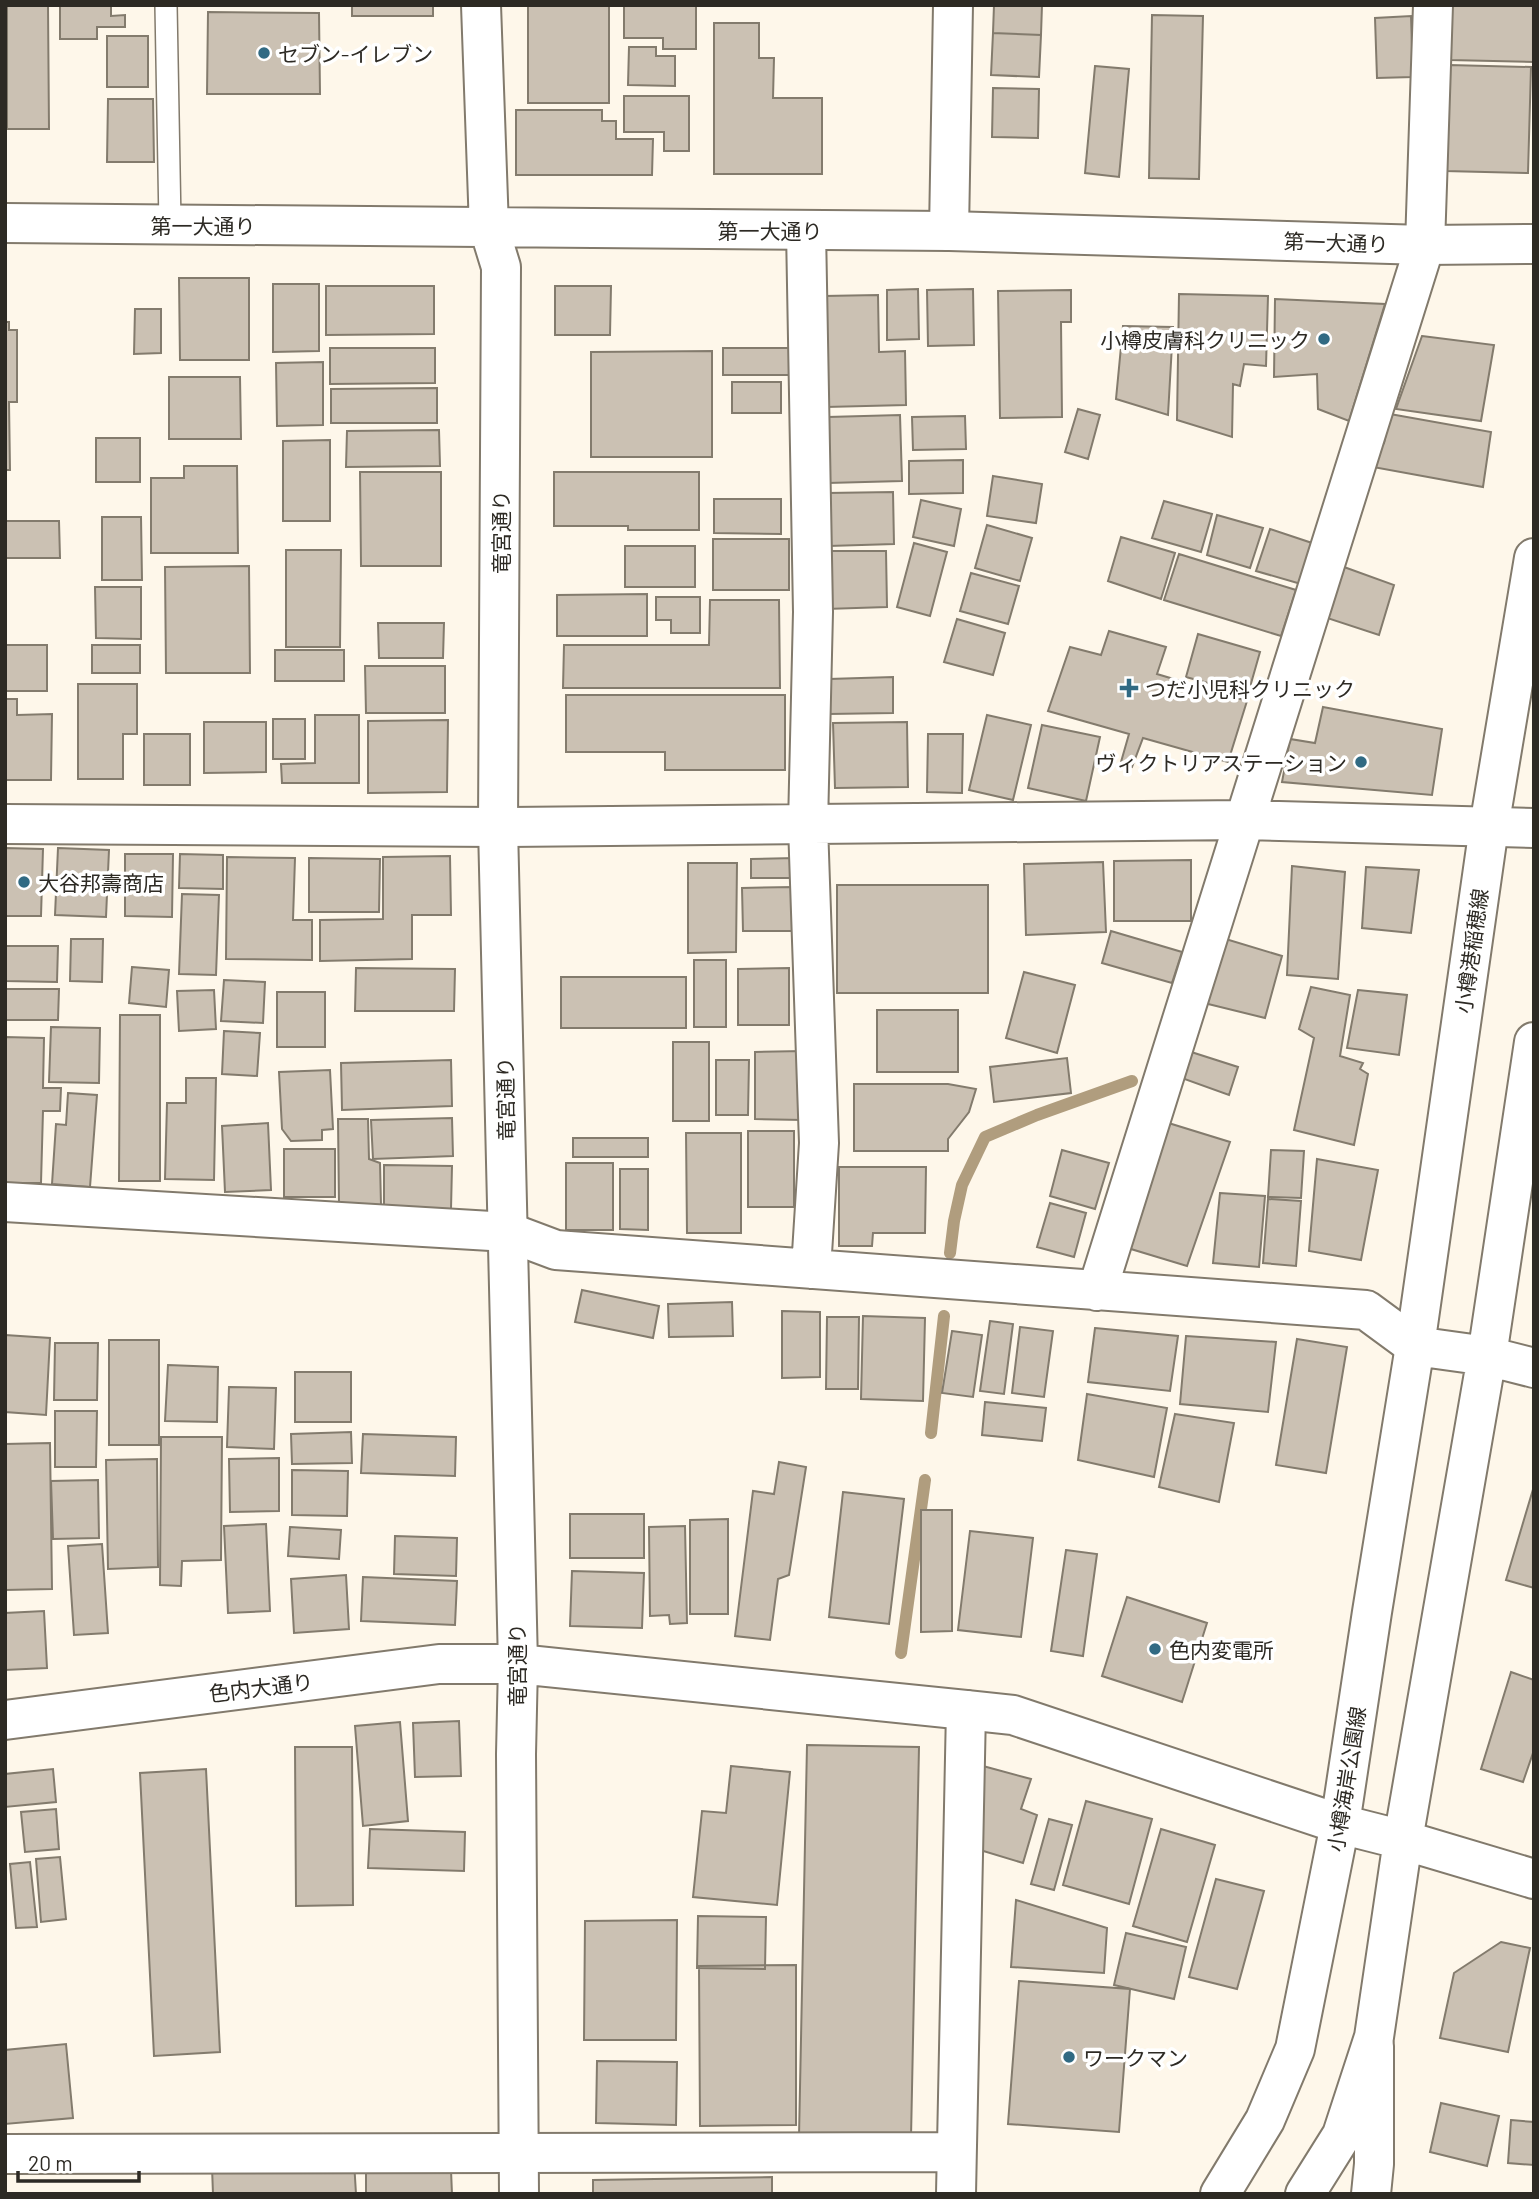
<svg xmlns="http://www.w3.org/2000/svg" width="1539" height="2199" font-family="Barlow,'Noto Sans JP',sans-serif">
<rect width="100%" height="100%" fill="#fef7ea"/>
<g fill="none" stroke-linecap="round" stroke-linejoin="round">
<!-- stream -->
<path stroke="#b09d7e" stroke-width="12" d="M950,1253L954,1221L962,1185L985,1137L1037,1115L1132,1081
M931,1433L944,1316
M901,1653L925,1480"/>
</g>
<!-- building -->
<path fill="#cbc1b3" stroke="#837b6d" stroke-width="2" d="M7,5H48L49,129H7Z
M60,5H111V16L125,15V27H97V39H60Z
M352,5H433V16H352Z
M528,5H609V103H528Z
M624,5H696V49H663V38H624Z
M994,5H1042L1041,35L993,33Z
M1451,5H1534V62L1450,60Z
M208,12L319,13L320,94H207Z
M1152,15L1203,16L1199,179L1149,178Z
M1411,16L1413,77L1377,78L1375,18Z
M714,23H759V58H774L773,98H822V174H714Z
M993,33L1041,35L1039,77L991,75Z
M107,36H148V87H107Z
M629,47H656V56H675V86L628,85Z
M1449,65L1531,67L1528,173L1445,171Z
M1095,66L1129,69L1119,177L1085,173Z
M993,88L1039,89L1038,138L992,137Z
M624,96H689V151H664V132H624Z
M108,99H153L154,162H107Z
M516,110H602V121H616V139H653L652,175H516Z
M179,278H249V360H180Z
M273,284H319V351L273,352Z
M326,286H434V334L326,335Z
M555,286H611L610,335H555Z
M918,289L919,339L887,340V290Z
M973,289L974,345L928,346L927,290Z
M1071,290V322H1061L1062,417L1000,418L998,291Z
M1179,294L1268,296L1266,366L1244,364L1240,386L1233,384L1232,437L1177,420Z
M878,295L879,352L905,351L906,405L826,407L824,296Z
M1275,299L1385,304L1349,421L1318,409L1317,374L1274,377Z
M135,309H161V353L134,354Z
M5,322H9V330H17V402H9L10,470H5Z
M1123,326L1173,327L1168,415L1116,399Z
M1422,336L1494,345L1481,421L1396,409Z
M330,348H435V383L330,384Z
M723,348H789L790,375H723Z
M712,351V457H591V352Z
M323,362V425L277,426L276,363Z
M169,377H240L241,439H169Z
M732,382H781V413H732Z
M437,388V423H331V389Z
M1078,409L1100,415L1088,459L1065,452Z
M1390,414L1491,432L1483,487L1373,467L1379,442L1384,443Z
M900,415L902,481L828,483V417Z
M965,416L966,449L913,450L912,417Z
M439,430L440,466L346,467L347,431Z
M96,438H140V482H96Z
M330,440V521H283V441Z
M963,460V493L909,494V461Z
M184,466H237L238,553H151V478H184Z
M360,472H441V566H361Z
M554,472H699V530H628V526H554Z
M993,476L1042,484L1036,523L987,516Z
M893,492L894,544L829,546L827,493Z
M714,499H781V534L714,533Z
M921,500L961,509L954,546L913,537Z
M1164,501L1212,514L1201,552L1152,538Z
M1217,515L1263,528L1250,568L1207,555Z
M102,517H141L142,580H102Z
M5,521H59L60,558H5Z
M987,525L1032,538L1020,581L975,568Z
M1270,529L1315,544L1301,584L1256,571Z
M1121,537L1175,553L1161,599L1108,581Z
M713,539H789V590H713Z
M914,543L947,552L930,616L897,607Z
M625,546H695V587H625Z
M286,550H341L340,647H286Z
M825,551H886L887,607L826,609Z
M1179,554L1296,590L1281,636L1164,600Z
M249,566L250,673H166L165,567Z
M1344,567L1394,585L1379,635L1324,617Z
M971,573L1019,586L1008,624L960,611Z
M95,587H141V639L96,638Z
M647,594V636H557V595Z
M656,597H700V633H671V620H656Z
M710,600H779L780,688H563L564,645H709Z
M957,619L1005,633L993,675L944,662Z
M378,623H444L443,658H379Z
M1109,631L1166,647L1157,674L1247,701L1228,762L1143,738L1132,767L1121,762L1129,734L1048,711L1070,647L1101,655Z
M1198,634L1260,652L1248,694L1186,677Z
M5,645H47V691H5Z
M92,645H140V673H92Z
M275,650H344V681H275Z
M365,666H445V713H366Z
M893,677V713L829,714V679Z
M78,684H137V734H123V779H78Z
M566,695H785V770H665V752H566Z
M5,699H17V715L52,714L51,780H5Z
M1323,707L1442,729L1432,795L1282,782L1290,739L1315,743Z
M315,715H359V783H282L281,764L315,763Z
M987,715L1031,725L1013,800L969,790Z
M273,719H305V759H273Z
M448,720L447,792L368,793V721Z
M204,722H266V772L204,773Z
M907,722L908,787L835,788L833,723Z
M1042,725L1100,737L1086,801L1028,788Z
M144,734H190V785H144Z
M928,734H963L962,793L927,792Z
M5,848L43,849L41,916H5Z
M58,848L109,850L106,917L55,915Z
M125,854H173L172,917L125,916Z
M180,854L223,855V889L179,888Z
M450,856L451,915H412V959L320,961V920L383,919V857Z
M227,857L295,858L293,920H312V960L226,959Z
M309,858L380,859L379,912H309Z
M795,858V878H751V859Z
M1191,860V921H1114V861Z
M1103,862L1106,932L1026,935L1024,864Z
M688,863H737L736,952L688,953Z
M1292,866L1345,872L1338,979L1287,975Z
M1366,867L1419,870L1411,933L1362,928Z
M837,885H988V993H837Z
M793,887V931H743L742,888Z
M182,894L219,895L216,975L179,974Z
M1111,931L1182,952L1172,983L1102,963Z
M1219,937L1282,956L1265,1018L1200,1002Z
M71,939H103L102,982L70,981Z
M5,946H58L57,982L5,981Z
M694,960H726V1027H694Z
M132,967L169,970L166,1007L129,1003Z
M356,968L455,969L454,1011H355Z
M789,968V1025H738V969Z
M1024,972L1075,985L1057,1053L1006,1038Z
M561,977H686V1028H561Z
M224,980L265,982L263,1023L221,1021Z
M1311,987L1350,995L1340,1056L1363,1063L1360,1069L1368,1074L1354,1145L1294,1130L1314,1038L1299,1029Z
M5,989H59L58,1020H5Z
M214,990L216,1029L179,1031L177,991Z
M1358,990L1407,995L1399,1055L1347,1048Z
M277,992H325V1047H277Z
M877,1010H958V1072H877Z
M120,1015H160V1181H119Z
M51,1027L100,1028L99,1083L49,1082Z
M224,1031L260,1033L257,1076L222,1074Z
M5,1037L44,1038L43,1088H61L60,1111H43L41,1183H5Z
M673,1042H709V1121H673Z
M1185,1050L1238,1067L1229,1095L1176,1076Z
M803,1051V1120L755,1119V1052Z
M1067,1058L1071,1093L994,1102L990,1067Z
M451,1060L452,1106L342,1110L341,1063Z
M716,1060H749L748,1115H716Z
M330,1070L333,1129L322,1130V1140L291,1141L282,1129L279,1072Z
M186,1078H216L214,1180L165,1179L167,1103H186Z
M854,1084H948L976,1089L969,1112L948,1139V1151H854Z
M68,1093L97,1095L90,1187L52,1184L56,1124L66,1125Z
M452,1118L453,1156L373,1159L371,1120Z
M338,1119H368L369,1159L380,1163L381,1205H339Z
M1162,1121L1230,1142L1187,1266L1121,1246Z
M268,1123L271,1190L225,1192L222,1126Z
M748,1131H794V1207H748Z
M686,1133H741V1233H687Z
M573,1138H648V1157H573Z
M284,1149H335V1197H284Z
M1062,1150L1109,1163L1095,1209L1050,1196Z
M1271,1150L1304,1151L1301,1198L1268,1197Z
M1317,1159L1378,1170L1361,1260L1309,1251Z
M566,1163H613V1230H566Z
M384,1165L452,1166L451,1209L384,1208Z
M839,1167H926L925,1233H873L872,1246H839Z
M620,1169H648V1230L620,1229Z
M1220,1193L1265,1196L1259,1267L1213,1263Z
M1268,1199L1301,1201L1296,1266L1263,1263Z
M1050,1203L1086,1213L1074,1257L1037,1247Z
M582,1290L659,1306L653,1338L575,1322Z
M732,1302L733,1336L669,1337L668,1304Z
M782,1311L820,1312V1377L782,1378Z
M863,1316L925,1318L923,1401L861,1399Z
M827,1317H859L858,1389H826Z
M990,1321L1013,1324L1004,1394L980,1391Z
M1020,1327L1053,1331L1044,1397L1012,1393Z
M1095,1328L1178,1336L1170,1391L1088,1382Z
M952,1331L982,1335L973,1397L942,1393Z
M5,1335L50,1338L46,1415L5,1412Z
M1186,1336L1276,1342L1268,1412L1180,1404Z
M1297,1339L1347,1347L1326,1473L1276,1465Z
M109,1340H159V1445H109Z
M55,1343H98L97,1400H54Z
M168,1365L218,1367L217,1422L165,1421Z
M295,1372H351V1422H295Z
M229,1387L276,1388L274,1449L227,1447Z
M1087,1394L1167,1408L1154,1477L1078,1460Z
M985,1402L1046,1408L1042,1441L982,1435Z
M55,1411H97L96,1467H55Z
M1175,1414L1234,1423L1219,1502L1159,1487Z
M351,1432L352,1463L292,1464L291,1434Z
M363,1434L456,1437L455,1476L361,1473Z
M161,1437H222L221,1560L182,1561L181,1586L160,1585Z
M50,1443L52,1589L5,1590V1444Z
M279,1458V1511L230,1512L229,1459Z
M157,1459L158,1567L108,1569L106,1460Z
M779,1462L806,1467L789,1575L778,1579L770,1640L735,1636L753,1491L774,1494Z
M292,1470L348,1471L347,1516L292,1515Z
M98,1480L99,1538L53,1539L51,1481Z
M1534,1486V1588L1506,1580Z
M843,1492L904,1499L889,1624L829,1617Z
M921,1510H952V1631L921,1632Z
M570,1514H644V1558H570Z
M728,1519V1614H690V1520Z
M266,1524L270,1611L228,1613L224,1526Z
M685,1526L687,1623L670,1624L669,1615L650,1616L649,1527Z
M290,1527L341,1530L339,1559L288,1556Z
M970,1531L1033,1538L1021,1637L958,1630Z
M395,1536L457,1538L456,1576L394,1574Z
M102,1544L108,1633L74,1635L68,1546Z
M1066,1550L1097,1554L1083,1656L1051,1651Z
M572,1571L644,1573L642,1628L570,1626Z
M346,1575L349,1629L294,1633L291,1579Z
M363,1577L457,1581L455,1625L361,1621Z
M1127,1597L1207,1623L1182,1702L1102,1676Z
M44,1611L47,1668L5,1670V1613Z
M1511,1672L1534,1680V1750L1523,1782L1481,1769Z
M459,1721L461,1776L415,1777L413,1723Z
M400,1722L408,1821L363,1826L355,1726Z
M807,1745L919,1747L911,2138L799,2137Z
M295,1747H352L353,1905L296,1906Z
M731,1766L790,1772L777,1905L693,1897L702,1811L726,1813Z
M983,1766L1031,1779L1021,1809L1037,1815L1023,1863L980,1850Z
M53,1769L56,1802L5,1807V1774Z
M206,1769L220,2052L154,2056L140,1773Z
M1086,1801L1152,1819L1129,1904L1063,1885Z
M56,1809L59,1849L25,1852L21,1812Z
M1049,1819L1072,1825L1054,1890L1031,1884Z
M370,1829L465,1832L464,1871L368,1868Z
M1161,1829L1215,1845L1187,1942L1133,1926Z
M60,1857L66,1919L41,1922L36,1859Z
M30,1862L37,1927L16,1928L10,1864Z
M1216,1879L1264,1891L1237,1989L1189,1977Z
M1016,1900L1107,1928L1104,1973L1011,1967Z
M698,1916L766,1917L765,1969L697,1968Z
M677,1920L676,2040H584L585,1921Z
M1126,1933L1186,1947L1174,1999L1114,1985Z
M1501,1942L1530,1948L1508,2052L1440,2038L1454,1973Z
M796,1965V2125L700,2126L699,1966Z
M1019,1981L1130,1989L1119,2132L1008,2124Z
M66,2044L73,2118L5,2124V2050Z
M597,2061L677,2062L676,2125L596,2123Z
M1441,2103L1499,2116L1487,2166L1430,2152Z
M1511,2120L1534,2122V2165L1508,2163Z
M354,2161L356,2194H213L212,2167Z
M451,2170L452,2194H366V2172Z
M772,2177V2194H593V2180Z"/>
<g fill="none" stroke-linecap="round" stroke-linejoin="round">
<defs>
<path id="lane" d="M166,5L170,224"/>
<path id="street" d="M806,230L813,612L808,825L819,1143L811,1269
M949,231L953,5
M5,824L498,827L1243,820L1534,828
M5,1202L508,1232L556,1250L1366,1310L1415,1346
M1097,1291L1425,245L1433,5
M5,2154L956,2152
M956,2194L966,1710
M1371,2194L1374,2164V2046"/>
<path id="secondary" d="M481,5L489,228L501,267L498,827L518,1664L516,1754L519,2194
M5,223L949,231L1425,245L1534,244
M1415,1346L1487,1356L1534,1368
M5,1720L439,1664H518L966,1710L1013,1715L1340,1824L1403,1840L1534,1879
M1220,2194L1265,2120L1295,2049L1340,1824L1372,1612L1415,1346L1489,827L1534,558
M1305,2194L1342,2135L1374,2037L1403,1840L1487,1356L1534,1042"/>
</defs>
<!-- lane casing -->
<use href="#lane" stroke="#827a6c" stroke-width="24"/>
<!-- street casing -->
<use href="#street" stroke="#827a6c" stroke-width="42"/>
<!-- secondary casing -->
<use href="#secondary" stroke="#827a6c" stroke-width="42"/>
<!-- lane -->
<use href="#lane" stroke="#fff" stroke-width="21"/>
<!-- street -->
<use href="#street" stroke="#fff" stroke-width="38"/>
<!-- secondary -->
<use href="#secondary" stroke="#fff" stroke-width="38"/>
</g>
<!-- markers -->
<g fill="#316a83" stroke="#fff" stroke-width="2.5">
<circle cx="264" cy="53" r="7"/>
<circle cx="1324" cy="339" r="7"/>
<path d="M1125.5 677.5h7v7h7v7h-7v7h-7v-7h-7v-7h7z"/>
<circle cx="1361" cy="762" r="7"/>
<circle cx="24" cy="882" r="7"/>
<circle cx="1155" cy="1649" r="7"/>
<circle cx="1069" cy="2057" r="7"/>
</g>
<g text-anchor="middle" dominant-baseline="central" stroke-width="7" stroke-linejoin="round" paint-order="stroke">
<!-- poi labels -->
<g font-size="21" fill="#2d2a24" stroke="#fff" text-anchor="start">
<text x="278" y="53">セブン-イレブン</text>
<text x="1310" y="339" text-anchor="end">小樽皮膚科クリニック</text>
<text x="1145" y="688">つだ小児科クリニック</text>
<text x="1347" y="762" text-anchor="end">ヴィクトリアステーション</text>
<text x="38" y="882">大谷邦壽商店</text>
<text x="1169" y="1649">色内変電所</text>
<text x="1083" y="2057">ワークマン</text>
</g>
<!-- street labels -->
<g font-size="21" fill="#2d2a24" stroke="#fff">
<text x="203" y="225">第一大通り</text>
<text x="770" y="230">第一大通り</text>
<text transform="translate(1336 242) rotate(2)">第一大通り</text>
<text transform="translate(500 532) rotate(-90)">竜宮通り</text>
<text transform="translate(1471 951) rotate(-82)">小樽港稲穂線</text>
<text transform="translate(505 1099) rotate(-91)">竜宮通り</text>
<text transform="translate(516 1665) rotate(-90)">竜宮通り</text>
<text transform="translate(261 1687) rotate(-7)">色内大通り</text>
<text transform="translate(1346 1779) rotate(-81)">小樽海岸公園線</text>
</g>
</g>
<!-- border -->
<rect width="1539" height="2199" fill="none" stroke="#2d2a24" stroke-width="14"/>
<!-- scale -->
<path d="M18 2171v10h121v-10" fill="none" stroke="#2d2a24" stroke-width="3.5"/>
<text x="28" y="2171" font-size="21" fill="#2d2a24" stroke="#ffffff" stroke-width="5" paint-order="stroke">20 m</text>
</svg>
